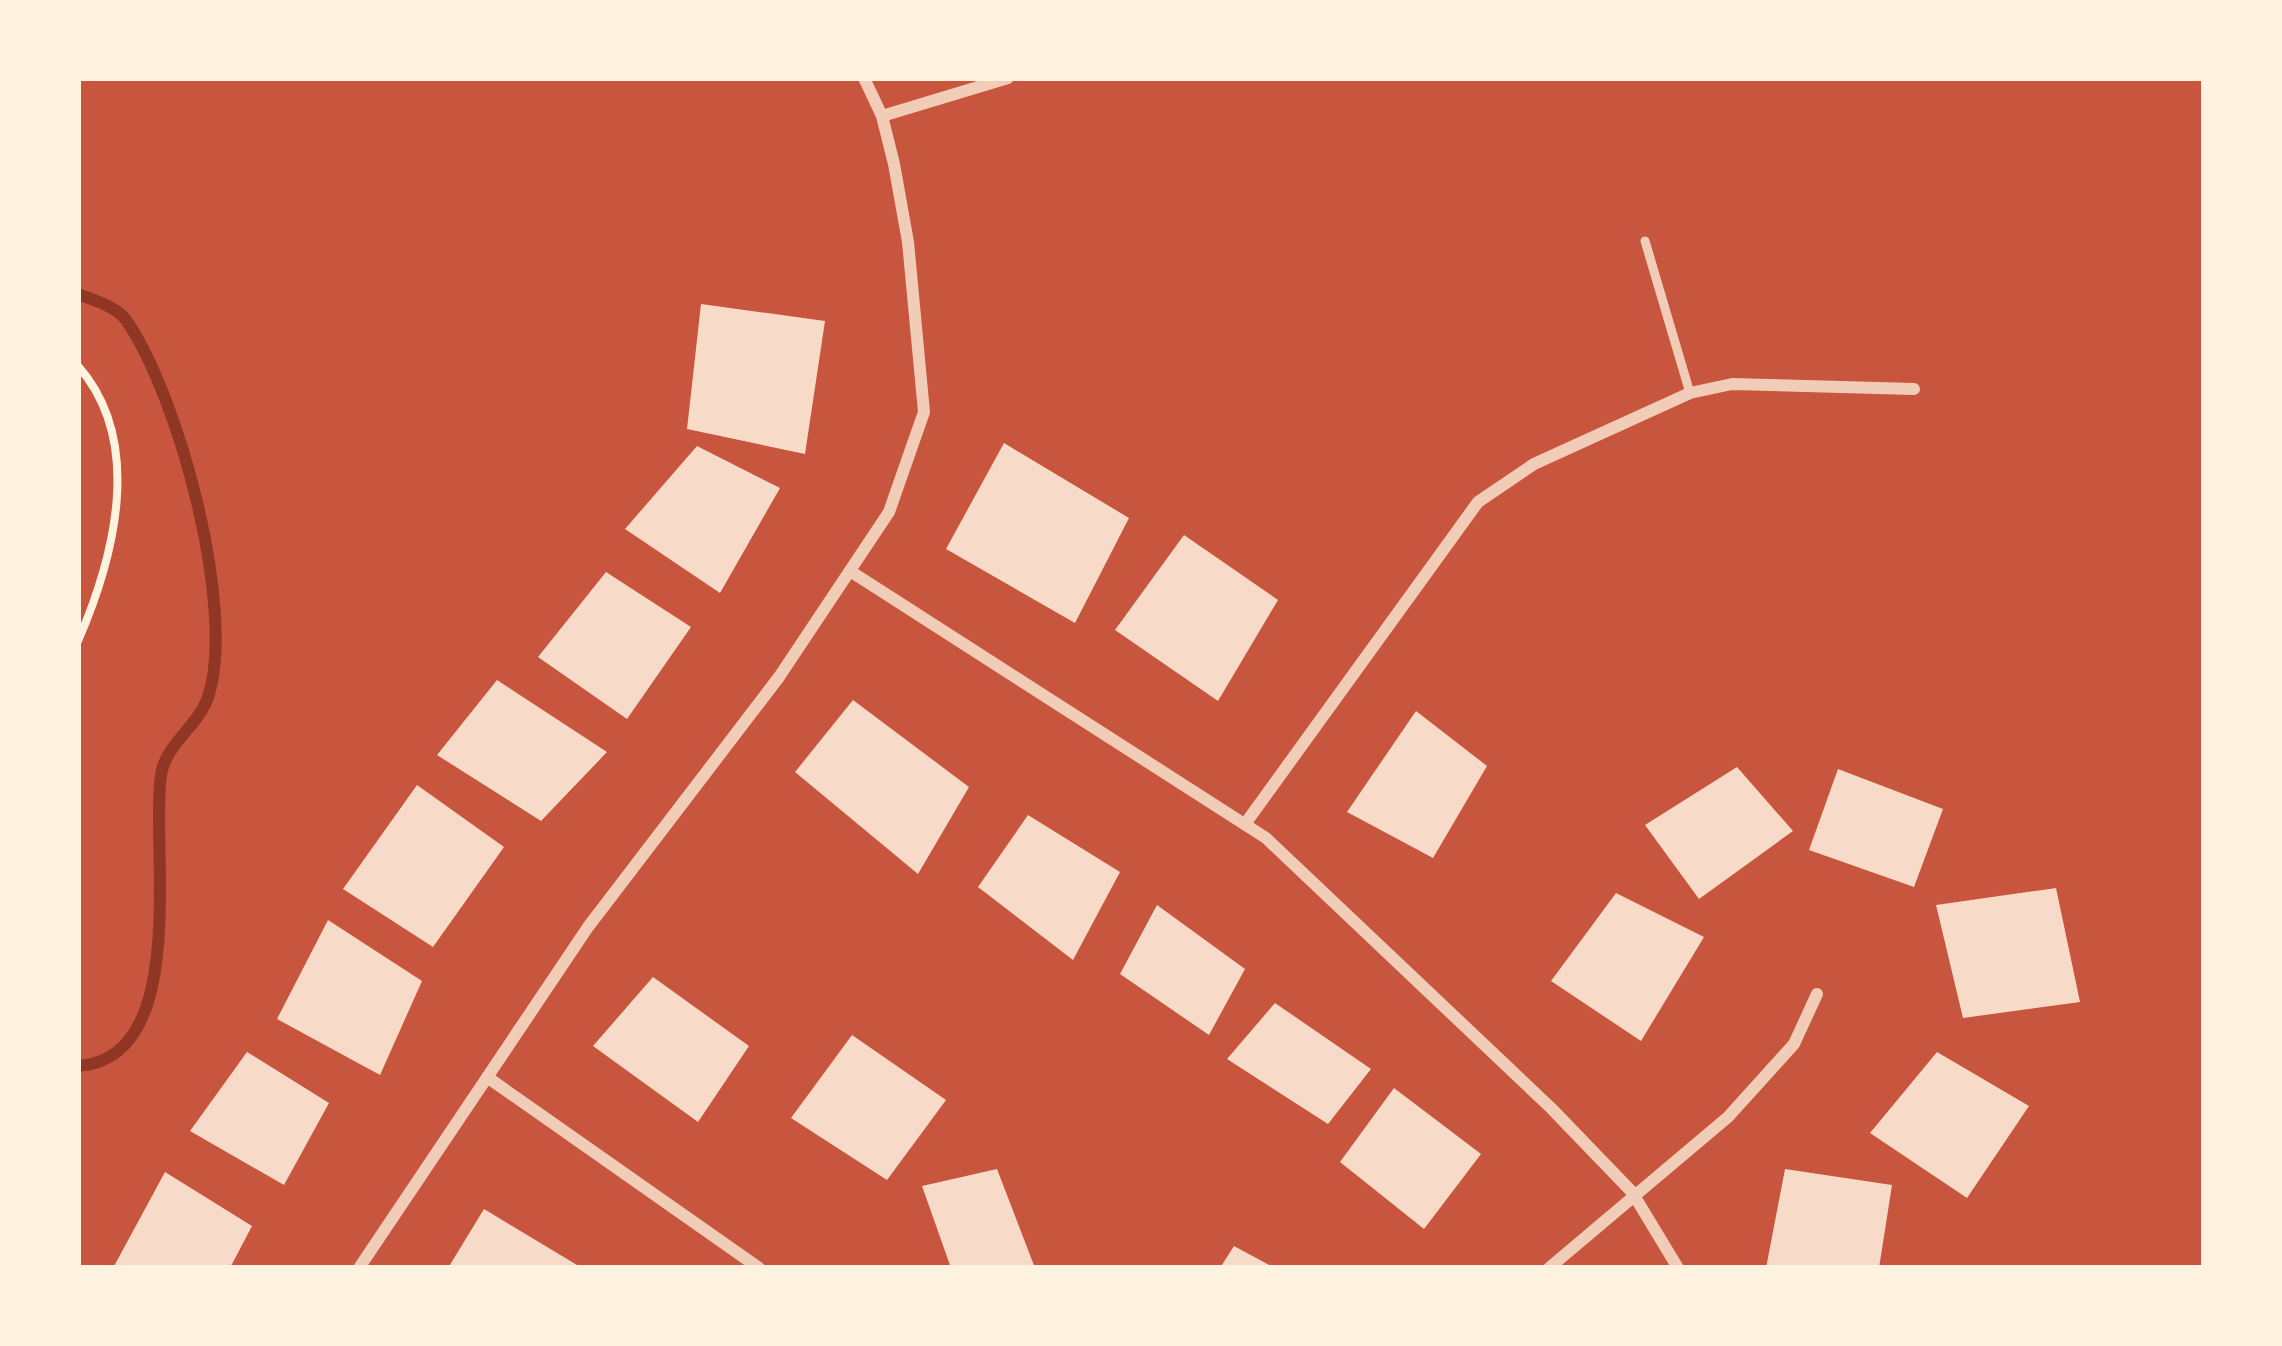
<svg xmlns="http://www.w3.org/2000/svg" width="2282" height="1346" font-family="'Roboto Condensed',sans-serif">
<rect width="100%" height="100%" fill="#c8553d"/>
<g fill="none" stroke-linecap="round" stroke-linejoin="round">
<!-- stream -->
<path stroke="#8f3625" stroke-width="12" d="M78,294C93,300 116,306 126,320C178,394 237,610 208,697C199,725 165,745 161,775C150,845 192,1058 78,1066"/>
</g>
<!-- building -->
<path fill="#f7dbc8" d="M701,304L825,321L805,454L687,429Z
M1004,443L1129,518L1075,623L946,549Z
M697,446L780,488L720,593L625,529Z
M1184,535L1278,600L1218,701L1115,630Z
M606,572L691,627L627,719L538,657Z
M497,680L607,752L541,821L437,755Z
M853,700L969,787L918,874L795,772Z
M1416,711L1487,766L1433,858L1347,812Z
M1737,767L1793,831L1699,899L1645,825Z
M1838,769L1943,809L1914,887L1809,850Z
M417,785L504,847L433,947L343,889Z
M1028,815L1120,872L1073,960L978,887Z
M2056,888L2080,1002L1963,1018L1936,905Z
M1616,893L1704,937L1641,1041L1551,981Z
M1157,905L1245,969L1209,1035L1120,974Z
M328,920L422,981L380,1075L277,1019Z
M653,977L749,1046L698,1122L593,1046Z
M1275,1003L1371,1069L1328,1124L1227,1059Z
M852,1035L946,1100L887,1180L791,1118Z
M247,1052L329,1103L284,1185L190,1131Z
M1937,1052L2029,1106L1967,1198L1870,1133Z
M1394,1088L1481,1154L1424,1229L1340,1162Z
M997,1169L1035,1268H951L922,1186Z
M1785,1169L1892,1185L1879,1268H1766Z
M165,1172L252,1226L230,1268H113Z
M484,1209L582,1268H448Z
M1234,1246L1275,1268H1220Z"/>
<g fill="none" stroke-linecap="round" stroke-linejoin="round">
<!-- path -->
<path stroke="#fff3e0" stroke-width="8" d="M78,366C145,442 114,558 78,641"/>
<!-- service -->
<path stroke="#f1ccb7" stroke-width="9" d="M1645,241L1690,393"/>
<!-- minor -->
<path stroke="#f1ccb7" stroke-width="12" d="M882,116L1008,78
M850,571L1266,838L1551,1108L1632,1192L1678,1268
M1245,824L1478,502L1534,464L1690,393L1732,384L1914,389
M487,1077L759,1268
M359,1268L588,927L779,677L889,512L924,412L908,242L894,164L882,116L864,78
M1549,1268L1728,1117L1794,1044L1817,994"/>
</g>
<!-- border -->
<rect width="2282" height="1346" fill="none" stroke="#fff3e0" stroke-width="162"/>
</svg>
